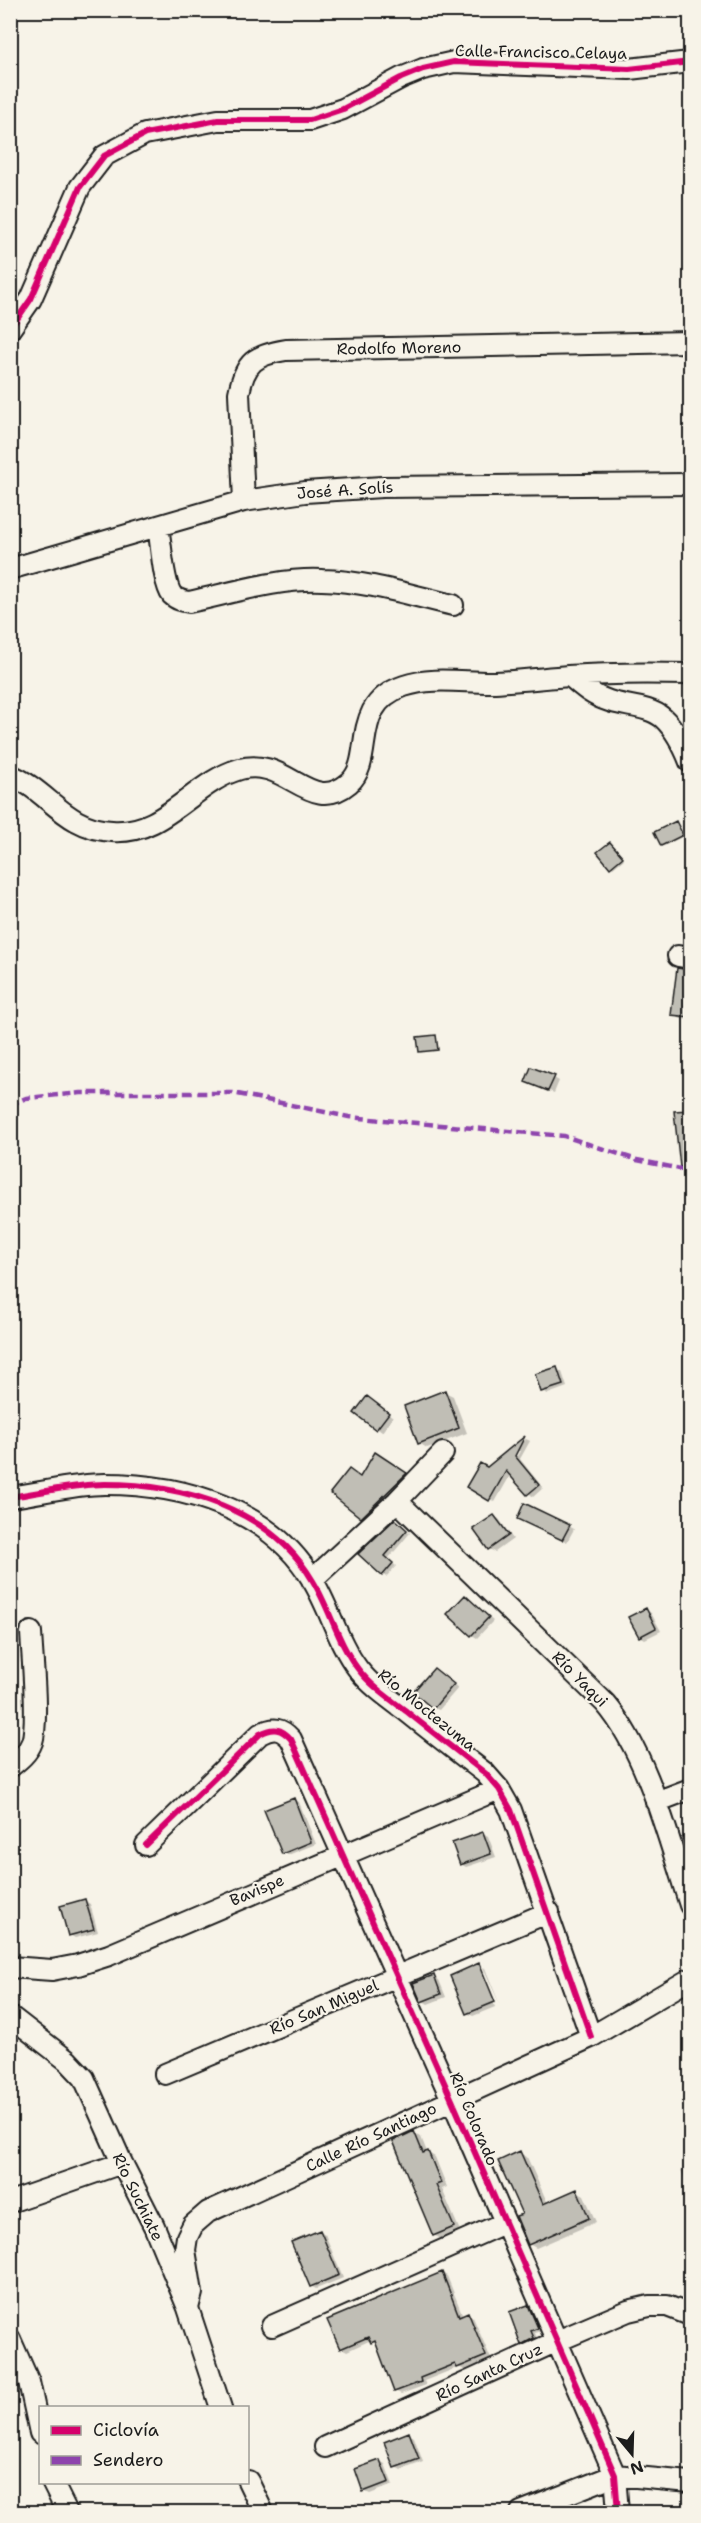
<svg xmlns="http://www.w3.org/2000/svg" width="701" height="2523" font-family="'Shantell Sans',sans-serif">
<rect width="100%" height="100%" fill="#f7f3e8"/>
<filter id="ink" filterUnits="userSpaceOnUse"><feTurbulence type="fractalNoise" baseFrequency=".0167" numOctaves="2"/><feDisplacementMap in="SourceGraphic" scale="12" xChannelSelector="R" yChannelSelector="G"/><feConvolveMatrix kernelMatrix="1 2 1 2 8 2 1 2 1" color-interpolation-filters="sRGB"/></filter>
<g filter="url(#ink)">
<!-- shadow -->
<path fill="#0003" fill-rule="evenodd" d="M676,823L684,836L664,846L662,845Z
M611,843L624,859L613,868L611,867Z
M689,971H690V1020L681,1019L673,1014Z
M436,1037L439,1050L420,1051Z
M554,1078L559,1081L554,1093L532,1084Z
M557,1369L562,1372L567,1387L548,1394L542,1391Z
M445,1392L453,1396L467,1433L427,1448L419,1443Z
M373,1401L393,1417L382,1432L356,1413Z
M526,1439L530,1441L520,1459L543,1488L533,1497L511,1474L495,1502L468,1486ZM516,1451H520L513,1463Z
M376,1454L411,1477L367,1520L362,1517L360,1478Z
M494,1516L499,1519L513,1539L495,1552L489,1549Z
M524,1521L569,1526L574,1529L567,1542Z
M399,1523L410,1533L388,1559L396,1566L386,1577L360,1554Z
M465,1597L493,1621L477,1638L472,1635Z
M646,1610L651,1613L661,1631L645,1639L640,1636Z
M439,1672L458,1688L439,1710L434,1708Z
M293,1799L299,1802L316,1844L288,1855L283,1852Z
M483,1833L488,1836L496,1857L466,1867L461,1864Z
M85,1901L90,1904L98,1932L75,1938L70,1935Z
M479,1965L485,1968L500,2005L483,1967H479L495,2007L473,2016L467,2013Z
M434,1977L439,1980L446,1997L428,2004L423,2001Z
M414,2133L421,2137L427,2152L435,2157L447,2187L442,2189L460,2231L441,2239L434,2235Z
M520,2153L527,2157L548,2204L577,2191L584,2195L596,2222L536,2248L529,2244L524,2214Z
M690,2166V2193L681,2170Z
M320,2231L325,2234L343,2278L316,2289L311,2286Z
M442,2273L447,2276L463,2316L468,2314L473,2317L491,2359L464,2370L459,2367L424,2381L426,2385L401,2394L395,2391L378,2345L371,2340L347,2351L342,2348Z
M528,2307L532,2309L542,2331L535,2333L538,2341L526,2346L522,2343Z
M409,2434L414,2437L423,2462L401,2470L396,2467Z
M380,2461L385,2464L393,2485L370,2494L364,2491Z
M579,2505L584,2508L586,2512H559Z
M370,2507L376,2512H356Z"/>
<!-- building -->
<path fill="#c0beb5" stroke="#1c1c1c" stroke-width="1.5" d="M676,821L683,835L661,846L654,832Z
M610,842L623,857L610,868L597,852Z
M677,968L690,970V1017L671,1015Z
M436,1035L438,1050L419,1052L417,1037Z
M531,1067L555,1076L548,1091L525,1082Z
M690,1110V1166L680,1167L674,1111Z
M557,1367L563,1385L541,1392L535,1374Z
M445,1390L459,1428L418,1444L404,1406Z
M367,1396L389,1413L376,1430L354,1413Z
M525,1436L515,1456L539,1485L527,1495L506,1471L489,1501L466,1487L480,1463L487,1467Z
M375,1452L407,1473L361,1518L330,1493L349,1469L360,1477Z
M524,1503L570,1525L562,1540L517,1519Z
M494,1515L509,1535L488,1550L473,1529Z
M395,1519L407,1530L385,1556L393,1563L382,1576L358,1554Z
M465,1595L489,1617L471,1636L447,1614Z
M646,1608L656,1628L639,1637L628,1617Z
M434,1668L454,1684L433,1709L413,1692Z
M294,1798L311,1842L282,1854L264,1810Z
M483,1832L491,1854L460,1865L452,1843Z
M85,1899L94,1929L68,1936L60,1906Z
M479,1963L495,2002L466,2014L450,1976Z
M434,1975L441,1994L421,2002L413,1983Z
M414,2131L423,2153L428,2151L441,2183L436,2185L454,2227L433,2236L393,2141Z
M520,2151L543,2204L577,2189L589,2218L528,2245L516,2216L522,2214L498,2161Z
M320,2230L339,2275L310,2287L291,2242Z
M442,2272L459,2316L468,2312L486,2356L457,2368L455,2364L420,2378L421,2382L394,2392L375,2341L371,2343L368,2337L340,2349L327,2320Z
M528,2305L538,2328L531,2331L534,2338L521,2345L509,2312Z
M409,2432L419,2459L394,2468L384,2442Z
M380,2460L389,2482L363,2492L355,2469Z"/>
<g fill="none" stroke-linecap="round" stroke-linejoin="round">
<defs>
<path id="minor" d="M10,329L31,299L80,187L104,156L145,134L218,120H310L343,109L401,78L423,69L454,62L629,69L690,62
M244,501L239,393C245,362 255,355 286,350L690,342
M158,526C161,542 163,583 172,595C177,600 183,601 189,602C232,593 278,578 322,580C366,581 410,595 453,605
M10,569L244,501L305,492L382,487L690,484
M570,676C582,687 593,696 609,701C627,707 649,706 663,718C676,730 684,747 690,762
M10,775C48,790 65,829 112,831C165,835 193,782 240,769C287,756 310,816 349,783C376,760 348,705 404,686C433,676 466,683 495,682C519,681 543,678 568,676C608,673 650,673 690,674
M678,956L690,958
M10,1497C41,1493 74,1484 105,1484C183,1484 271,1509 313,1581C330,1609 338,1643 358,1669C371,1686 390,1699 406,1711C432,1732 458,1752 485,1773L499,1789L511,1810L591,2037
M397,1501L605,1703C648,1753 669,1842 690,1905
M312,1580L397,1501L443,1453
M10,1767C19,1760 28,1753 32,1742C39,1721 32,1657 31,1632
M656,1802L690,1789
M146,1845L260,1734C274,1727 281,1728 291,1739L452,2100L615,2475L618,2512
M10,1967L52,1970L78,1965L109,1955L499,1789
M10,2016L68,2061L84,2078L122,2163L154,2226L188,2308L221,2408
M165,2074L549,1912
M10,2202L122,2163
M188,2308L192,2293L185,2250L187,2237L193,2225L208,2212L591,2037L690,1979
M272,2326L504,2223
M10,2339L29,2382L40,2433
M325,2447L555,2342L628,2311L649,2306H667L690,2315
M248,2481L263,2512
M52,2482L67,2512
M521,2512L615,2475L690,2482"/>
</defs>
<!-- minor casing -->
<use href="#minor" stroke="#1c1c1c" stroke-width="24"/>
<!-- minor -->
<use href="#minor" stroke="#f7f3e8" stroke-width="20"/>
<!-- quiet -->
<path stroke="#8e44ad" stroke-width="4.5" stroke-dasharray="9 4.5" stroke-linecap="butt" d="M10,1105L26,1098L81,1093H233L349,1117L564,1136L637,1160L690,1171"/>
<defs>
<path id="cycleway" d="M10,329L31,299L80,187L104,156L145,134L218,120H310L343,109L401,78L423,69L454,62L629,69L690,62
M10,1497C41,1493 74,1484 105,1484C183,1484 271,1509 313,1581C330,1609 338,1643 358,1669C371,1686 390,1699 406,1711C432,1732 458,1752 485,1773L499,1789L511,1810L591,2037
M146,1845L260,1734C274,1727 281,1728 291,1739L452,2100L615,2475L618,2512"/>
</defs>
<!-- cycleway casing -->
<use href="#cycleway" stroke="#f7f3e8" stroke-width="10"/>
<!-- cycleway -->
<use href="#cycleway" stroke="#d6006c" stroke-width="6"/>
</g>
</g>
<g text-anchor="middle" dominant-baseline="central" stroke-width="4.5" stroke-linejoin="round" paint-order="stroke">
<!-- street labels -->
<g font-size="16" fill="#1c1c1c" stroke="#f7f3e8">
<text transform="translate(541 52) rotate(1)">Calle Francisco Celaya</text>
<text transform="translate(399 348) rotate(-1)">Rodolfo Moreno</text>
<text transform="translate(345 490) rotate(-4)">José A. Solís</text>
<text transform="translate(580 1679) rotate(45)">Río Yaqui</text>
<text transform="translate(427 1710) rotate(39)">Río Moctezuma</text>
<text transform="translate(257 1890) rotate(-23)">Bavispe</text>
<text transform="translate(324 2007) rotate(-23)">Río San Miguel</text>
<text transform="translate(474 2119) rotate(67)">Río Colorado</text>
<text transform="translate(371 2137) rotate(-25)">Calle Río Santiago</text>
<text transform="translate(138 2197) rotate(64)">Río Suchiate</text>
<text transform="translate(489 2372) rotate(-25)">Río Santa Cruz</text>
</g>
</g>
<!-- margin -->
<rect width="701" height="2523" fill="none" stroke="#f7f3e8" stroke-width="36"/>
<rect x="18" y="18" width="665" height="2487" fill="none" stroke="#1c1c1c" stroke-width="2" filter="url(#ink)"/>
<!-- legend -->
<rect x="39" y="2406" width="210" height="78" fill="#f7f3e8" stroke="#9f9d96" stroke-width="1.5"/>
<rect x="51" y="2426" width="30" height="9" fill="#d6006c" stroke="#9f9d96" stroke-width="1.5"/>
<text x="93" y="2436" font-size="18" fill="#1c1c1c">Ciclovía</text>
<rect x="51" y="2456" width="30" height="9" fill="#8e44ad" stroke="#9f9d96" stroke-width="1.5"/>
<text x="93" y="2466" font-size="18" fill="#1c1c1c">Sendero</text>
<!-- north arrow -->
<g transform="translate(632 2454) rotate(161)" stroke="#f7f3e8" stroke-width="4.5" paint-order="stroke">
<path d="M0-4.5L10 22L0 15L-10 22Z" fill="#1c1c1c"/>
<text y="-9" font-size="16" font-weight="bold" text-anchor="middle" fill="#1c1c1c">N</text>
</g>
</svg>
